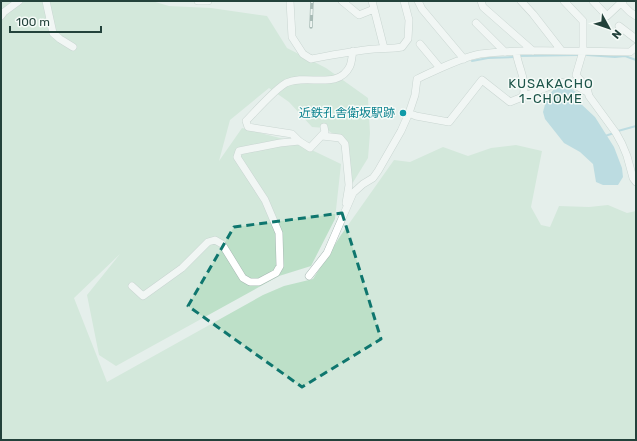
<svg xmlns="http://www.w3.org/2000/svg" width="637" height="441" font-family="Rubik,'Noto Sans JP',sans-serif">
<rect width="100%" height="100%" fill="#e5efeb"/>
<!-- green -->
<path fill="#bde0c8" d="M1,1H152L169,6L211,8L267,16L287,48L326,68L368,98L370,133L368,158L352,184L341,140L325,128L312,127L289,102L269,88L230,120L219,161L242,128L295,142L341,164L335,219L311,266L279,276L116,366L99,355L87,295L120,254L74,298L107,382L263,295L284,286L313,279L341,235L394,160L410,162L443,147L468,156L491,148L516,145L542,151L531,207L541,225L550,227L559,206L589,207L608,205L627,213L636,211V440H1Z"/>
<!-- water -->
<path fill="#8bc6d5" d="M557,86L571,89L578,93L580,103L595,117L614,147L622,168L623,177L618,185H603L596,182L593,164L580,152L564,143L545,119L543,112L547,97Z"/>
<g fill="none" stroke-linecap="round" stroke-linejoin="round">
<!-- stream -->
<path stroke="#8bc6d5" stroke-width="2" d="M587,55L615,57L625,56L636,60
M519,56L578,55
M472,61L488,58L515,57
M618,131L636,126
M605,136L614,133"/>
<defs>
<path id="minor" d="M46,1L53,33L60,39L73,47
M198,1H208
M290,1L292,37L303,54L311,59C332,55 352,51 374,49C383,48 392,49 402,47L408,39L409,20L404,1
M342,1L359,15L374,9
M372,1L384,48
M418,1L422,9L464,59
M481,1L483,7L533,51
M521,1L533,14L561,50
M564,1L583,21V51L576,75L587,88L589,96L616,133L622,144L627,156L633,178L636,182
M593,1L607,16L623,1
M621,3L630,12L636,16
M1,16L4,12L19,1
M476,23L505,52
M619,26L636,39
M420,44L440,68
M516,52C519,70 527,79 523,97
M409,113L416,116L449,122L482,80L510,102L560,82L577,86L587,92
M324,127L325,132L310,148L299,141L292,134L248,127L246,121C255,112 275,89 286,83C307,73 338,91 350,66C352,61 352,55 353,51
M322,136L340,138L345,144L349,185L346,203
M309,276L327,253L353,193L363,184L373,178L378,171L401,131L409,113L415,95L417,79C434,71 462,57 480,54C530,48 580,52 630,52L636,47
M132,286L143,296L182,268L208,242L215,240L222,244L243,278L250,282H259L276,273L280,266L279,233L265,200L237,157L239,151L280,143L299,141"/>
</defs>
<!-- minor casing -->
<use href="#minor" stroke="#a7b8b3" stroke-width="8"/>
<!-- minor -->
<use href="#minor" stroke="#fff" stroke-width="7"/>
<defs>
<path id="rail" d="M311,27L312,1"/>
</defs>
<!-- rail casing -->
<use href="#rail" stroke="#5e7d76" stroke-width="3.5"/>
<!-- rail -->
<use href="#rail" stroke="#f6fbf8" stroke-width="2" stroke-dasharray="6" stroke-linecap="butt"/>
</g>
<!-- marked area -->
<path d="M0 0H637V441H0ZM342,213L381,339L302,387L188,306L234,227Z" fill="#e5efeb" fill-opacity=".55" fill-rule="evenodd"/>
<path fill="none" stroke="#0f766e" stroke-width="3" stroke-dasharray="8 5" stroke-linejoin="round" d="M342,213L381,339L302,387L188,306L234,227Z"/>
<!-- markers -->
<circle fill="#0f9aa8" stroke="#f6fbf8" stroke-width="1.5" cx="403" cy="113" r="4"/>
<g text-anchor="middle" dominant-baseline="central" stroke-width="3" stroke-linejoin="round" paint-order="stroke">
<!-- culture labels -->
<g font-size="12" fill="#0d838f" stroke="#f6fbf8" text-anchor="end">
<text x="395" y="113">近鉄孔舎衛坂駅跡</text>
</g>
<!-- neighbourhood labels -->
<g font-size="13" letter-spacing="1" fill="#1d554a" stroke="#f6fbf8">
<text x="551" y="83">KUSAKACHO<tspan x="551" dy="15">1-CHOME</tspan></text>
</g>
</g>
<!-- border -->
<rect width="637" height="441" fill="none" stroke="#23423b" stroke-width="4"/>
<!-- north arrow -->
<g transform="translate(609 28) rotate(130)" stroke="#f6fbf8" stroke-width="3" paint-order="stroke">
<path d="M0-3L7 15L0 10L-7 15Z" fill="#23423b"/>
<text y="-6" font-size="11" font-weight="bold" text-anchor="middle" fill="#23423b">N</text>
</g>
<!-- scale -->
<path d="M10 26v6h91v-6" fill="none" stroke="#23423b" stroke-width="2"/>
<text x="16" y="26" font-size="12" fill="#23423b" stroke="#f6fbf8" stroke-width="3" paint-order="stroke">100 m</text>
</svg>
